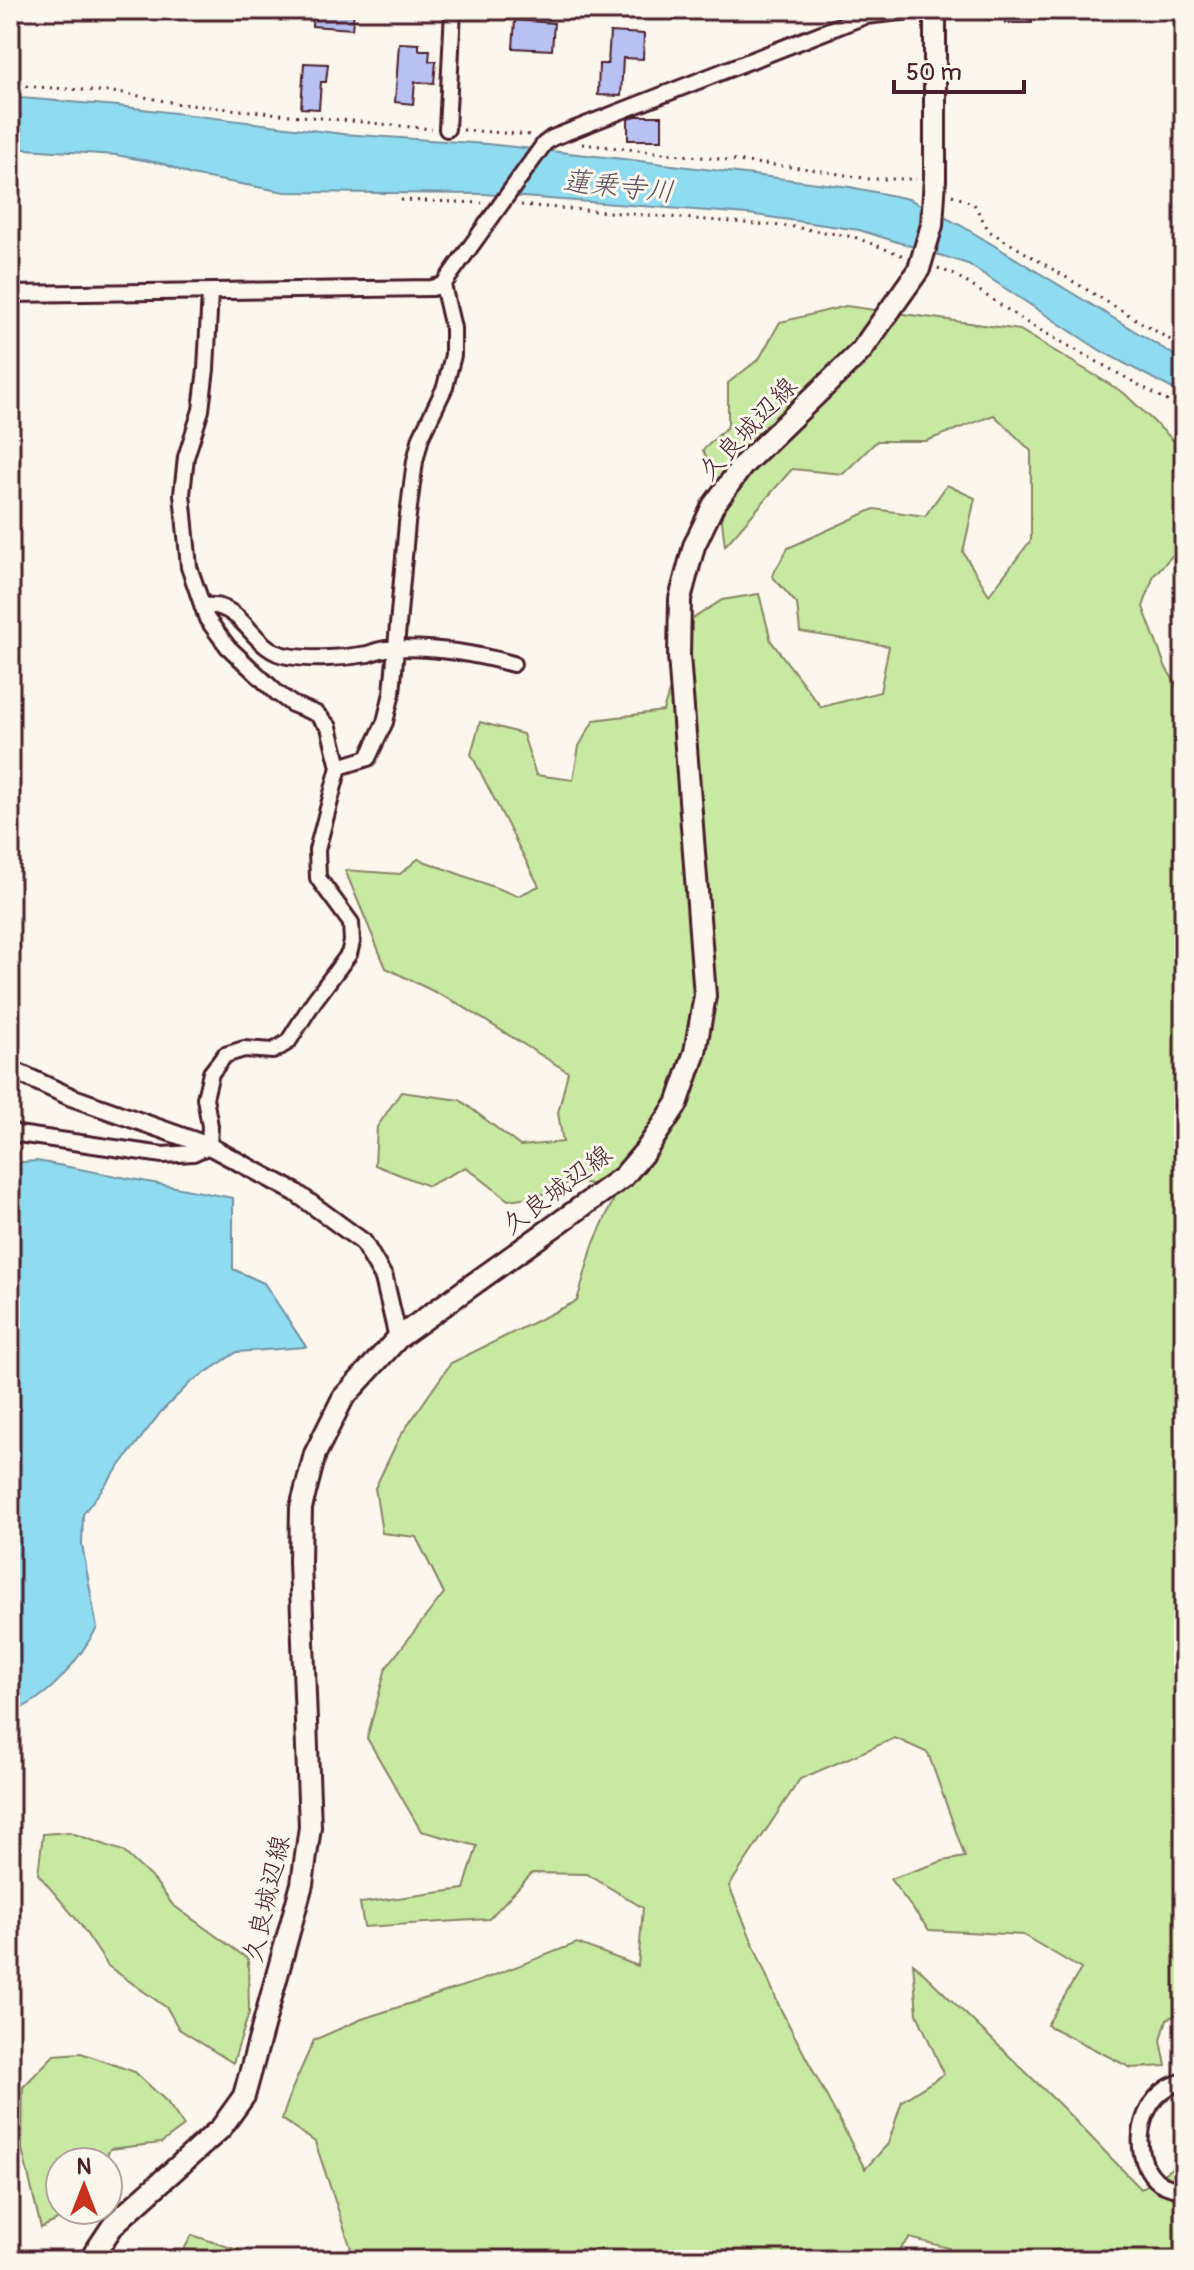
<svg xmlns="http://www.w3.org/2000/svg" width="1194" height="2270" font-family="Pangolin,'Klee One',sans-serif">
<rect width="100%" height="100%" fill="#fbf7ec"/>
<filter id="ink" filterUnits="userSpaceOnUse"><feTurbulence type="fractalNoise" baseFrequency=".0125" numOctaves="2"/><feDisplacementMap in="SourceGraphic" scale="16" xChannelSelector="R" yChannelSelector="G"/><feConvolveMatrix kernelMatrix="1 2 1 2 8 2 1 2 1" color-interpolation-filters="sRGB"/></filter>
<g filter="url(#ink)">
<!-- green -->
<path fill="#c7e9a2" stroke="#888466" stroke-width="2" d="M846,306L1020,330L1124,393L1175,442L1184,455V543L1154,575L1143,607L1166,668L1184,696V2011L1167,2019L1161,2040L1166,2066L1131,2068L1047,2025L1081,1969L1023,1935L929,1930L890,1879L943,1861L965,1857L928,1753L895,1738L800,1779L729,1886L780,2008L865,2169L888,2144L902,2101L944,2074L917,2014L913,1963L1062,2107L1141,2189L1184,2160V2260H949V2248L910,2238L889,2260H355L315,2142L282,2119L292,2089L314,2040L362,2019L479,1981L577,1943L638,1966L643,1908L587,1874L532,1873L489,1919L364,1927L360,1903L464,1889L477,1846L421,1831L367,1738L386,1668L444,1593L416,1537L382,1533L375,1488L399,1438L451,1363L577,1301L593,1245L617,1192L576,1180L538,1196L508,1200L466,1167L428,1186L375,1165L377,1127L401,1092L460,1100L520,1146L563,1142L558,1113L568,1072L457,1003L386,968L345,870L400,874L418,859L518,896L539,886L471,754L480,722L523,734L536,775L573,780L579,746L594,720L663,711L673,679L669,634L722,600L759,594L771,641L821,707L880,692L889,646L800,632L797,604L772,576L788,548L874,509L925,516L947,485L975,498L963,552L989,595L1031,540V451L994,415L926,441H877L843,474L792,469L725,546L718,487L703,450L728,426V383L759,359L780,322Z
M69,1832L123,1851L155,1881L173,1905L248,1959L249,2013L233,2063L179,2029L167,2008L108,1966L78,1921L38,1874L43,1834Z
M81,2053L135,2072L167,2102L184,2126L161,2143L110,2149L104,2162H60V2210H78L41,2228L22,2149L23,2087L54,2055Z
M192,2235L241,2251L247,2260H178Z"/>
<!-- water -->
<path fill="#8fdbef" stroke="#7390a1" stroke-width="2" d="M10,97L118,106L343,134L487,144L632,160L850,187L909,199L962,226L1184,361V395L1101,351L968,264L859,230L748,214L484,194L285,192L191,175L164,164L116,155L10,148Z
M37,1161L233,1198V1269L264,1283L306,1347L237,1352L190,1383L161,1412L83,1514L82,1545L97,1628C75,1664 51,1698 10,1713V1163Z"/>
<!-- building -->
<path fill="#b8c1f2" stroke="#4a1f2b" stroke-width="2" d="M313,10H354L352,29L312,26Z
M1005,10H1032V23H1005Z
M515,20L554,23L552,50L513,48Z
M610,32L644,34L643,59L623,58L621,96L598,95L599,64H608Z
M399,43L419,44V50H430L429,61H436L434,83L415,82L413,104L395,102Z
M304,63L328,64L326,82H321L319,109L301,108Z
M636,116H662V140H628V119Z"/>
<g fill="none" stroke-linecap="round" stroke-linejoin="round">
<defs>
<path id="minor" d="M447,129L453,10
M10,294L432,288L443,285L544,144L552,138L865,16L919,10
M202,606C207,606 215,605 220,607C248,616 257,652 288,656C312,660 344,658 368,654C374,652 379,650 386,649C428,646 473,653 513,664
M339,767L368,758L385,722L392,693L407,523L415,461L421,437L445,387L453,355V328L443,285
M10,1130L18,1134L163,1155L193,1153L209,1146L210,1126L205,1098L211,1073L225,1055L244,1049L273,1051L288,1042L314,1001L349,954L352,942L351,923L318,878L317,850L339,767L329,727L317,714L292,704L277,693L228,647L207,619L189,567L182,494L186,457L201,410L206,369L210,293
M1184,2081C1178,2083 1171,2085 1166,2089C1137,2108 1130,2161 1160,2183C1166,2187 1177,2189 1184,2191"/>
<path id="tertiary" d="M10,1069L71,1097L209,1146L295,1192L363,1242L384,1278L398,1338"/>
<path id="secondary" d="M935,10V178
M90,2260L114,2224L221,2128L244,2096L302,1884L310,1827L300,1562L301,1508L315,1454L343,1398L398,1338L623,1177L646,1150L677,1104L695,1052L705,996L679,656L680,599L694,546L713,506L743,465L861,351L919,269"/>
</defs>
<!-- minor casing -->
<use href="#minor" stroke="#4a1f2b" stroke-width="20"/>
<!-- tertiary casing -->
<use href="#tertiary" stroke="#4a1f2b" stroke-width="22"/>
<!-- secondary casing -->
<use href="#secondary" stroke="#4a1f2b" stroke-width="26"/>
<!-- path -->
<path stroke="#4a1f2b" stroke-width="3" stroke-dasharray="2 6" stroke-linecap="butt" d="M10,85L124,93L180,104L432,129
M463,130L531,135
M582,144L810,169L869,179H916
M952,195L974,204L989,231L1184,348
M401,200L482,203
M521,205L794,227L854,237L904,256
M938,268L957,276L1029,324L1184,410"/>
<!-- minor -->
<use href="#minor" stroke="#fbf7ec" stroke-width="14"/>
<!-- tertiary -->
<use href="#tertiary" stroke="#fbf7ec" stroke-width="16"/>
<!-- secondary -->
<use href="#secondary" stroke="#fbf7ec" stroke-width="20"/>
<defs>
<path id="secondary-bridge" d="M919,269L932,225L935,178"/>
</defs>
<!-- secondary-bridge casing -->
<use href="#secondary-bridge" stroke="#4a1f2b" stroke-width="26" stroke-linecap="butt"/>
<!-- secondary-bridge -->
<use href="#secondary-bridge" stroke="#fbf7ec" stroke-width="20"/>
</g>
</g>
<g text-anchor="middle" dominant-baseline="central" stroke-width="6" stroke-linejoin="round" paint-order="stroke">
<!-- street labels -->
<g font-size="26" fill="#4a1f2b" stroke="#fbf7ec">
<text transform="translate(748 429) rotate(-47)">久良城辺線</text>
<text transform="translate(557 1190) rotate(-37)">久良城辺線</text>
<text transform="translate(267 1899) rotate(-77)">久良城辺線</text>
</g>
<!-- water labels -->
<g font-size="28" font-style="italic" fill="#5b4e5c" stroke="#fbf7ec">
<text transform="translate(618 187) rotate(6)">蓮乗寺川</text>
</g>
</g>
<!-- margin -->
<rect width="1194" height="2270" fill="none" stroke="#fbf7ec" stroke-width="40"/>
<rect x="20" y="20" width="1154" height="2230" fill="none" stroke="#4a1f2b" stroke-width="3" filter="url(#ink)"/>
<!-- north arrow -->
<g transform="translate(84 2186)"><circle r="38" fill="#fbf7ec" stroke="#b4a19f" stroke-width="2"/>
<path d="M0-6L14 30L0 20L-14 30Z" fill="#c8321e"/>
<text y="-12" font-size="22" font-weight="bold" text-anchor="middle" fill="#4a1f2b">N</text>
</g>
<!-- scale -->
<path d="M894 80v12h130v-12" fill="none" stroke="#4a1f2b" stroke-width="4"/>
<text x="906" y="80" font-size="24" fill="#4a1f2b" stroke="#fbf7ec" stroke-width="6" paint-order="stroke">50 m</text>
</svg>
